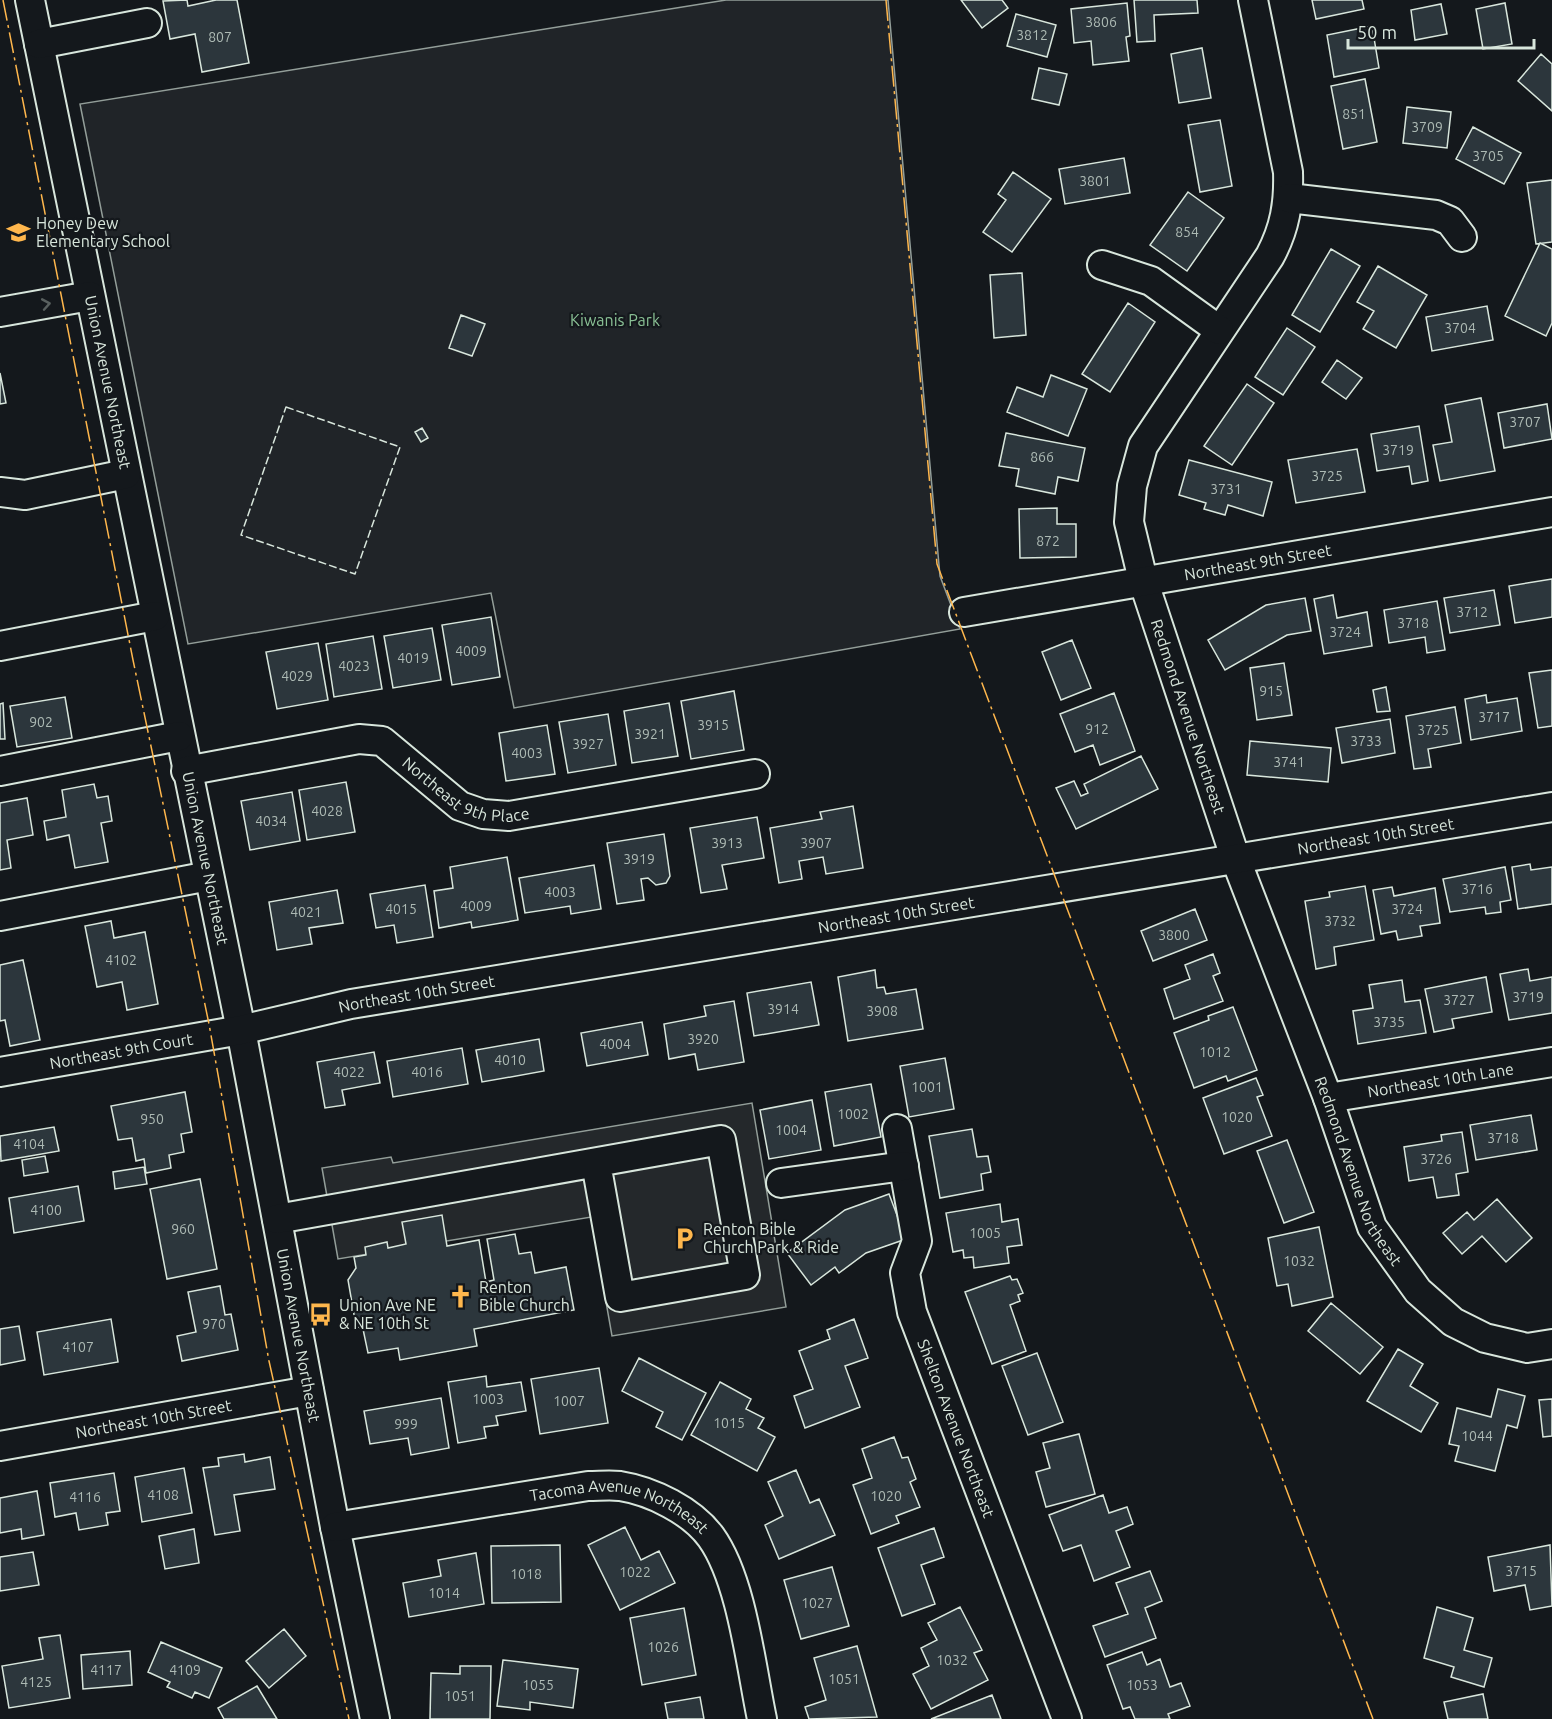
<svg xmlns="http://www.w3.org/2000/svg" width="1552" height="1719" font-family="Ubuntu,sans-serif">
<rect width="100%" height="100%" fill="#14181c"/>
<!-- green -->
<path fill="#202428" stroke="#939e99" stroke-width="1.5" d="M726,0H888L940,576L960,629L514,708L491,593L188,644L80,104Z"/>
<!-- parking -->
<path fill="#24282b" stroke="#939e99" stroke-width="1.5" d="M752,1103L786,1307L612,1336L591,1217L338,1259L322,1168L391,1157L393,1163Z"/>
<!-- building -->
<path fill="#2c363c" stroke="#d8e6dc" stroke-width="1.5" d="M187,0L188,6L216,0H237L249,63L202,72L195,34L170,39L163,1Z
M961,0H1002L1008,8L982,28Z
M1134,0H1197L1198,13L1154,15L1155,41L1137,42Z
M1312,0H1362L1364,9L1316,19Z
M1127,3L1130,36L1126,37L1129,61L1093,65L1091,41L1074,43L1071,9Z
M1505,3L1512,44L1483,49L1476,9Z
M1441,4L1447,34L1415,40L1411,10Z
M1016,14L1056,25L1047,57L1007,46Z
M1372,26L1379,68L1334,77L1327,35Z
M1202,48L1211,98L1179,103L1171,54Z
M1541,54L1552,64V111L1518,81Z
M1039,68L1067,74L1059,105L1032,99Z
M1365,79L1377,142L1343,149L1331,86Z
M1407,107L1451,112L1447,148L1403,143Z
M1220,120L1232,186L1200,192L1188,125Z
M1473,127L1521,153L1504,184L1456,159Z
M1124,158L1130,193L1065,204L1059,169Z
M1013,172L1051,199L1012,252L983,232L1006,200L998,194Z
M1552,180V242L1536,244L1527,183Z
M1188,192L1224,218L1187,271L1150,245Z
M1540,243L1552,249V323L1546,336L1505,316Z
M1331,249L1360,266L1320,332L1292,315Z
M1378,266L1427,295L1396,348L1363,329L1374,311L1357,302Z
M1022,273L1026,335L994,338L990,275Z
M1128,303L1155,322L1110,392L1082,374Z
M1487,306L1493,340L1432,351L1426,317Z
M461,315L485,324L472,356L449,348Z
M1287,328L1315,347L1283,395L1255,377Z
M1337,360L1362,378L1346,399L1322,382Z
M0,373L6,403L0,404Z
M1051,375L1087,389L1068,436L1007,412L1017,387L1043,397Z
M1247,384L1274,403L1232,465L1204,446Z
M1481,398L1495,471L1440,481L1433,445L1452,442L1445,405Z
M1547,404L1552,439L1504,448L1498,413Z
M1419,426L1428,481L1412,484L1409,466L1377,471L1371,434Z
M422,428L428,438L421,442L415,432Z
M1006,433L1085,448L1078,481L1058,477L1055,494L1016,486L1019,469L999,466Z
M1357,449L1365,492L1296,503L1288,460Z
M1189,460L1272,482L1263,516L1228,505L1225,515L1204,509L1206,503L1179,495Z
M1057,508V524H1076V557L1020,558L1019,509Z
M1552,579V617L1515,623L1509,586Z
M1494,590L1500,625L1450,633L1444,598Z
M1333,595L1337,618L1367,612L1372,646L1324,654L1314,599Z
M1305,598L1311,631L1287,635L1225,670L1208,640L1266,605Z
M1437,601L1445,650L1427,653L1425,637L1389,643L1384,610Z
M491,617L500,677L452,685L442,625Z
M432,628L441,680L393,688L384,636Z
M373,636L382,689L334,697L326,644Z
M1072,640L1091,688L1061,700L1042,652Z
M318,643L328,700L277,709L266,652Z
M1284,663L1292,715L1257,720L1250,668Z
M1552,670V726L1538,728L1529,673Z
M1386,687L1390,711L1377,712L1373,690Z
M734,691L744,750L691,759L681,701Z
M1114,693L1135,751L1100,765L1093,745L1075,752L1060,714Z
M1486,695L1487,703L1517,698L1522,731L1471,740L1465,699Z
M65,697L72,738L17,747L10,706Z
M3,703L5,739H0V704Z
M669,703L678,756L632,763L624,711Z
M1455,707L1461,743L1428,749L1431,767L1414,769L1406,716Z
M608,714L616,765L568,773L559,722Z
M1390,719L1395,753L1342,763L1336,728Z
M547,725L555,774L506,781L499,733Z
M1250,741L1331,748L1328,782L1247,775Z
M1141,756L1158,789L1076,829L1056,788L1074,781L1081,796L1088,793L1084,784Z
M346,782L355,832L307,840L299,790Z
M94,784L97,798L108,796L112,821L101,823L108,862L75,868L69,835L47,840L44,821L66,817L62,790Z
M292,792L300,841L250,850L241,801Z
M27,798L33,835L7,840L11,868L0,870V803Z
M853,806L863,868L826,874L823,857L799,861L802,879L779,883L770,828L822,819L820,812Z
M757,817L764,858L722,865L727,889L701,893L690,828Z
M664,834L670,876L666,883L656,885L648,878L641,879L644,900L617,904L607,843Z
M507,857L518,920L472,928L471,922L439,928L434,891L453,888L450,867Z
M1530,864L1531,870L1552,867V904L1518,909L1512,867Z
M594,865L601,909L571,914L570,906L525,913L519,878Z
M1505,867L1511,900L1500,902L1501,912L1486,914L1485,907L1450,912L1443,879Z
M425,885L433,937L397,943L394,925L376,928L370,894Z
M1365,886L1374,940L1334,947L1336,965L1316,969L1305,901L1330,897L1329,892Z
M1392,887L1394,896L1435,888L1440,923L1420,926L1422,936L1398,940L1396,931L1381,934L1373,890Z
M337,890L343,923L309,928L312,944L277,950L269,902Z
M1195,909L1207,940L1153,961L1141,931Z
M111,921L114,938L145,932L158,1004L127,1010L122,982L97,987L85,926Z
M1213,954L1220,973L1213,976L1223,1001L1174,1019L1164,989L1190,979L1185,965Z
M23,960L40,1040L10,1046L5,1020L0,1021V965Z
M1528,969L1530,981L1552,977V1013L1509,1020L1500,974Z
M875,970L877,988L884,987L886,994L916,989L923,1029L848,1041L838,977Z
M1486,977L1492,1012L1452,1019L1454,1028L1434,1032L1425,989Z
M1402,980L1405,1002L1420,1000L1426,1033L1358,1044L1353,1011L1373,1008L1369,985Z
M811,982L819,1025L754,1036L747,993Z
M734,1001L744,1062L698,1070L695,1054L669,1059L664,1024L706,1016L704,1006Z
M1233,1007L1257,1070L1228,1081L1226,1076L1194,1088L1174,1033L1209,1020L1208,1016Z
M642,1022L648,1055L587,1066L581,1033Z
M539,1039L544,1071L482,1082L476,1050Z
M462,1048L468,1084L393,1097L387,1061Z
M374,1052L380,1083L342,1090L345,1105L325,1108L317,1062Z
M945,1058L954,1109L909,1117L900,1066Z
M1256,1078L1263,1095L1257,1097L1272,1136L1224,1154L1203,1098Z
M871,1084L881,1137L834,1146L825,1092Z
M185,1092L192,1132L181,1134L184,1152L169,1155L171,1168L146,1173L144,1159L136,1161L132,1138L118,1140L111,1106Z
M812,1100L821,1150L769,1159L760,1110Z
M1531,1115L1537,1150L1476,1160L1470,1125Z
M54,1127L59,1151L1,1161L0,1136Z
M972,1129L977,1157L988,1156L991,1172L981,1174L983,1190L940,1198L929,1136Z
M1462,1132L1468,1172L1456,1174L1459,1195L1437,1198L1433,1177L1409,1181L1404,1147L1442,1141L1441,1135Z
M1287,1140L1314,1212L1284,1223L1257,1151Z
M45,1156L48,1172L24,1176L22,1160Z
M144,1167L147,1184L115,1189L113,1172Z
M200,1179L217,1269L167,1279L150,1189Z
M78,1186L84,1221L14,1233L9,1198Z
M889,1194L906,1239L866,1253L839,1273L835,1267L811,1285L787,1253L845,1210Z
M1497,1199L1532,1238L1506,1262L1482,1236L1462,1254L1443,1233L1467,1212L1474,1220Z
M1000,1204L1002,1222L1018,1219L1022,1245L1007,1247L1009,1263L974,1268L973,1257L964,1258L963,1250L953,1252L946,1213Z
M442,1215L447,1246L479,1240L486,1282L494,1280L487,1239L515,1234L519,1254L531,1252L535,1273L566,1267L574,1310L474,1329L477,1346L400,1360L398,1348L368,1353L363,1329L356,1326L348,1280L356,1268L354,1257L366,1255L365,1247L387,1242L388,1248L406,1244L402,1222Z
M1319,1227L1333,1297L1292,1306L1288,1284L1277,1286L1268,1238Z
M1010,1276L1012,1280L1017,1279L1023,1293L1018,1295L1020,1301L1010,1305L1026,1351L992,1364L965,1292Z
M220,1286L225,1315L231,1314L238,1350L182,1361L177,1336L196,1332L188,1292Z
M1331,1303L1383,1347L1360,1374L1308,1331Z
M111,1319L118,1362L44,1375L37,1332Z
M854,1319L868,1358L845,1366L860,1407L805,1428L794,1396L813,1389L799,1351L830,1339L827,1330Z
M19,1326L25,1360L0,1365V1329Z
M1398,1349L1423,1364L1410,1386L1438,1403L1421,1432L1367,1401Z
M1037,1353L1063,1422L1028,1435L1002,1366Z
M639,1358L706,1393L682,1440L656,1427L663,1412L622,1391Z
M599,1368L608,1423L540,1434L531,1379Z
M486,1376L487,1387L521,1382L526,1411L496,1416L498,1425L484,1427L486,1438L458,1443L448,1382Z
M720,1382L751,1399L746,1409L764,1418L758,1428L775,1437L757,1471L691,1435Z
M1498,1389L1525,1396L1517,1428L1507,1425L1495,1471L1455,1461L1459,1446L1449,1444L1457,1408L1491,1417Z
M441,1398L449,1448L411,1455L408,1438L370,1444L364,1411Z
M1552,1399V1436L1543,1437L1539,1400Z
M1079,1434L1095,1494L1046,1507L1036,1472L1050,1468L1043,1443Z
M894,1437L902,1458L908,1457L916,1479L910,1482L920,1507L896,1516L899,1523L871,1534L853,1485L872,1478L862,1449Z
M244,1454L245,1462L270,1457L275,1489L234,1495L240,1531L215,1535L203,1468L219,1466L218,1458Z
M184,1468L192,1513L142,1522L135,1477Z
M796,1470L810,1503L819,1499L835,1535L779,1559L765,1525L783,1516L768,1482Z
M114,1473L120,1511L106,1513L108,1525L79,1530L76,1513L55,1517L50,1483Z
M37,1491L44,1535L22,1539L21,1529L0,1533V1498Z
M1103,1495L1109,1513L1127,1507L1133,1524L1116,1531L1130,1567L1094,1581L1081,1545L1063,1551L1049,1515Z
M625,1527L641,1560L659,1551L675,1583L620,1610L588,1545Z
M934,1528L944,1557L921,1565L935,1604L902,1616L878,1548Z
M194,1529L199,1563L165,1569L159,1536Z
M560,1545L561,1602L492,1603L491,1546Z
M1550,1545L1552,1606L1530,1610L1525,1585L1494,1591L1488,1557Z
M33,1552L39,1585L0,1591V1557Z
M476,1553L484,1604L409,1617L403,1583L441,1576L438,1560Z
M832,1567L849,1626L801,1639L784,1580Z
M1150,1571L1162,1601L1145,1608L1156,1638L1105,1657L1093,1626L1128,1614L1116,1583Z
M960,1607L982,1650L974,1653L988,1680L931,1709L913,1674L929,1666L921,1648L937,1640L928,1623Z
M1437,1607L1473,1618L1464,1650L1492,1658L1484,1687L1451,1677L1454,1667L1424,1658Z
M684,1608L696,1675L642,1685L630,1618Z
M284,1629L306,1656L269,1688L246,1661Z
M60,1635L70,1698L9,1708L2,1666L43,1659L39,1638Z
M161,1642L222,1668L209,1698L195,1692L192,1698L167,1687L170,1682L148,1672Z
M857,1646L877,1717L809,1719L805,1707L826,1700L814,1658Z
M130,1651L132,1685L83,1689L81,1655Z
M1142,1652L1147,1665L1160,1659L1170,1687L1181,1683L1190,1706L1168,1714L1170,1719H1135L1130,1707L1123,1709L1107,1665Z
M503,1660L578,1669L573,1708L530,1702V1710L497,1706Z
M460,1666H491L490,1719H430L431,1673L460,1674Z
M257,1686L277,1719H224L218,1708Z
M1483,1694L1488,1719H1448L1444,1702Z
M992,1695L1001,1719H931Z
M700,1697L704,1719H668L665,1703Z"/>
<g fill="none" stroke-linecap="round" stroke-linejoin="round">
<defs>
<g id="minor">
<path id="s1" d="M30,0L241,1030L335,1527L375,1719"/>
<path id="s2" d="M1253,0L1288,172C1289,203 1285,228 1270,256L1143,446L1132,486L1129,522L1143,580L1236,860L1328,1098L1372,1227L1418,1291L1453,1322L1485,1338L1527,1348L1552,1344"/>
<path d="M39,44L147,23"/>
<path d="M1289,198L1436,215L1450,221L1462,237"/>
<path d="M1102,265L1151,281L1219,330"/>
<path d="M0,312L90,296"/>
<path d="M0,492L25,495L126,474"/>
<path id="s3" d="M964,612L1552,512"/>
<path d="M0,646L155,616"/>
<path d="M0,771L179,736"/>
<path id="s4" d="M186,771L359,739L382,741L460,806L483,814L509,816L755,774"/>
<path d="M0,916L209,876"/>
<path id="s5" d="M0,1072L241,1030L351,1004L1552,807"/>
<path id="s6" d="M1328,1098L1552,1062"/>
<path id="s7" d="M897,1129L917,1241L905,1273L912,1312L1067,1719"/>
<path d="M781,1183L904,1166"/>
<path d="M277,1219L721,1140L745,1275L620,1297L596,1163"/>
<path id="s8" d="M0,1446L309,1391"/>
<path id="s9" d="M335,1527L588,1486C599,1486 610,1485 620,1486C652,1491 692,1511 711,1537C742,1580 751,1667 762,1719"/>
</g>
</defs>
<!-- minor casing -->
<use href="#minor" stroke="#d8e6dc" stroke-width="32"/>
<!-- minor -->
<use href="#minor" stroke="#14181c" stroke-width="28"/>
<!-- fence -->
<path stroke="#d8e6dc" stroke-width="1.5" stroke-dasharray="8 3" stroke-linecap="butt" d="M286,407L400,447L355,574L241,535Z"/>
<!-- power -->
<path stroke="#ffb74d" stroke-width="1.5" stroke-dasharray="21 4.5 3 4.5" stroke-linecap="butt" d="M3,0L133,660L209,1024L269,1361L349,1719
M886,0L937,564L1373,1719"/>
</g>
<!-- one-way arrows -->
<defs><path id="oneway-chevron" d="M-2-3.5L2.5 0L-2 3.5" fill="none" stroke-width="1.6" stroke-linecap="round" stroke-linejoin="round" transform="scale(1.5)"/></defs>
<use stroke="#59605f" href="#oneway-chevron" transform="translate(46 304) rotate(-10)"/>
<!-- icons -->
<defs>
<symbol id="school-bare" viewBox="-9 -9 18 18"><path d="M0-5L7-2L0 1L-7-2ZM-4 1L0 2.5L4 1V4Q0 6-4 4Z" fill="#ffb74d" stroke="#14181c" stroke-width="2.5" paint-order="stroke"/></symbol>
<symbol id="parking-bare" viewBox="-9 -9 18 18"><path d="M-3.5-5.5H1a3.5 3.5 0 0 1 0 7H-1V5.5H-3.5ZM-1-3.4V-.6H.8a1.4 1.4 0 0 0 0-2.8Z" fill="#ffb74d" stroke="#14181c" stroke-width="2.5" paint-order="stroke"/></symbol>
<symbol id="church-bare" viewBox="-9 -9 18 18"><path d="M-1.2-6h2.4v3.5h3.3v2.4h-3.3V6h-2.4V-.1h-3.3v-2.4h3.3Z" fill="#ffb74d" stroke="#14181c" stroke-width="2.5" paint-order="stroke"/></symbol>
<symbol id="bus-bare" viewBox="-9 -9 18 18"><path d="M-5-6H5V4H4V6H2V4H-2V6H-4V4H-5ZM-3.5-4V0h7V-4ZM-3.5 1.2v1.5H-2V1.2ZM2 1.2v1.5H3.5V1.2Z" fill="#ffb74d" stroke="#14181c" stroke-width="2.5" paint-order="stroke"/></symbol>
</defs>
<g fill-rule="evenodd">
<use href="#school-bare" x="2" y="216" width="33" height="33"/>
<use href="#parking-bare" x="668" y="1222" width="33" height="33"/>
<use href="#church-bare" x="444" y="1280" width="33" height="33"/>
<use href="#bus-bare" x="304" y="1298" width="33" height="33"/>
</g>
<g text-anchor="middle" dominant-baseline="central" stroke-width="4.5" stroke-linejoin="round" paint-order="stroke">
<!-- number labels -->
<g font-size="14" fill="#adbab4">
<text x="1101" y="22">3806</text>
<text x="1032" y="35">3812</text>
<text x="220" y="37">807</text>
<text x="1354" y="114">851</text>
<text x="1427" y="127">3709</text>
<text x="1488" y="156">3705</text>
<text x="1095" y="181">3801</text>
<text x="1187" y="232">854</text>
<text x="1460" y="328">3704</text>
<text x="1525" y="422">3707</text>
<text x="1398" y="450">3719</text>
<text x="1042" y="457">866</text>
<text x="1327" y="476">3725</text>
<text x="1226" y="489">3731</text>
<text x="1048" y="541">872</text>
<text x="1472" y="612">3712</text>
<text x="1413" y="623">3718</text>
<text x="1345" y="632">3724</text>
<text x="471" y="651">4009</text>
<text x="413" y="658">4019</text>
<text x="354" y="666">4023</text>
<text x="297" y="676">4029</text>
<text x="1271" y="691">915</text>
<text x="1494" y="717">3717</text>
<text x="41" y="722">902</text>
<text x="713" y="725">3915</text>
<text x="1097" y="729">912</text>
<text x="1433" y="730">3725</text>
<text x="650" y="734">3921</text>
<text x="1366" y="741">3733</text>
<text x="588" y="744">3927</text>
<text x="527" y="753">4003</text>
<text x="1289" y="762">3741</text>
<text x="327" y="811">4028</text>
<text x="271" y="821">4034</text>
<text x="727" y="843">3913</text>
<text x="816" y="843">3907</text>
<text x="639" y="859">3919</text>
<text x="1477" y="889">3716</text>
<text x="560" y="892">4003</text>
<text x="476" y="906">4009</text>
<text x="401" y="909">4015</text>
<text x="1407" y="909">3724</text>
<text x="306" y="912">4021</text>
<text x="1340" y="921">3732</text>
<text x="1174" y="935">3800</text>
<text x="121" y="960">4102</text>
<text x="1528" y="997">3719</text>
<text x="1459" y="1000">3727</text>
<text x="783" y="1009">3914</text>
<text x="882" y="1011">3908</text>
<text x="1389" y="1022">3735</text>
<text x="703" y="1039">3920</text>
<text x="615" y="1044">4004</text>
<text x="1215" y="1052">1012</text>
<text x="510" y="1060">4010</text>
<text x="349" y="1072">4022</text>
<text x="427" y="1072">4016</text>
<text x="927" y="1087">1001</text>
<text x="853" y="1114">1002</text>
<text x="1237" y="1117">1020</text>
<text x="152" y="1119">950</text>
<text x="791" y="1130">1004</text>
<text x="1503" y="1138">3718</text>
<text x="29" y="1144">4104</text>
<text x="1436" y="1159">3726</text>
<text x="46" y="1210">4100</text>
<text x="183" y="1229">960</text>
<text x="985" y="1233">1005</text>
<text x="1299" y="1261">1032</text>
<text x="214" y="1324">970</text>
<text x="78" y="1347">4107</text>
<text x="488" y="1399">1003</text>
<text x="569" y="1401">1007</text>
<text x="729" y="1423">1015</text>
<text x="406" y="1424">999</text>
<text x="1477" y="1436">1044</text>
<text x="163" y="1495">4108</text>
<text x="886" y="1496">1020</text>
<text x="85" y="1497">4116</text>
<text x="1521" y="1571">3715</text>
<text x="635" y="1572">1022</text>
<text x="526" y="1574">1018</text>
<text x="444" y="1593">1014</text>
<text x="817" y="1603">1027</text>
<text x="663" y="1647">1026</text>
<text x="952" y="1660">1032</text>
<text x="106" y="1670">4117</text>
<text x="185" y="1670">4109</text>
<text x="844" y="1679">1051</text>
<text x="36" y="1682">4125</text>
<text x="538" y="1685">1055</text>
<text x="1142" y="1685">1053</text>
<text x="460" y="1696">1051</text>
</g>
<!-- poi labels -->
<g font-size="16" fill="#d8e6dc" stroke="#14181c" text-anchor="start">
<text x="36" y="223">Honey Dew<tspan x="36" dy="18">Elementary School</tspan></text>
<text x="703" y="1229">Renton Bible<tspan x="703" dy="18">Church Park &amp; Ride</tspan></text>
<text x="479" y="1287">Renton<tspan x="479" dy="18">Bible Church</tspan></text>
<text x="339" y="1305">Union Ave NE<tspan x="339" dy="18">&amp; NE 10th St</tspan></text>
</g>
<!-- park labels -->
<g font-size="16" fill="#8ac095" stroke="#14181c">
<text x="615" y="320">Kiwanis Park</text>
</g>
<!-- street labels -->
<g font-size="16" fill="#d8e6dc" stroke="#14181c">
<text stroke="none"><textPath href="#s1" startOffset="390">Union Avenue Northeast</textPath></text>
<text stroke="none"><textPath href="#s3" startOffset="298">Northeast 9th Street</textPath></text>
<text stroke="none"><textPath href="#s2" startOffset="772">Redmond Avenue Northeast</textPath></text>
<text stroke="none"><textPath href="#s4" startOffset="300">Northeast 9th Place</textPath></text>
<text stroke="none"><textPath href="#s5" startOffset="1396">Northeast 10th Street</textPath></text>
<text stroke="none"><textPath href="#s1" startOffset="876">Union Avenue Northeast</textPath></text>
<text stroke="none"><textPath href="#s5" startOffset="910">Northeast 10th Street</textPath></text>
<text stroke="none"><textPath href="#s5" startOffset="424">Northeast 10th Street</textPath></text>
<text stroke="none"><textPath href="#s5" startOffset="123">Northeast 9th Court</textPath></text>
<text stroke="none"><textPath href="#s6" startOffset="114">Northeast 10th Lane</textPath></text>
<text stroke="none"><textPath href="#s2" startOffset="1258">Redmond Avenue Northeast</textPath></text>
<text stroke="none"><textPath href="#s1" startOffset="1362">Union Avenue Northeast</textPath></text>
<text stroke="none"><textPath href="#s8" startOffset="156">Northeast 10th Street</textPath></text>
<text stroke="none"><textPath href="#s7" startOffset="312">Shelton Avenue Northeast</textPath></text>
<text stroke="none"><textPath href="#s9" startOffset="292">Tacoma Avenue Northeast</textPath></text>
</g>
</g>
<!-- scale -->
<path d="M1348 39v9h186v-9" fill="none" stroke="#d8e6dc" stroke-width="3"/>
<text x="1357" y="39" font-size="18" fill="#d8e6dc" stroke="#14181c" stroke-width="4.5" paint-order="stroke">50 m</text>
</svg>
